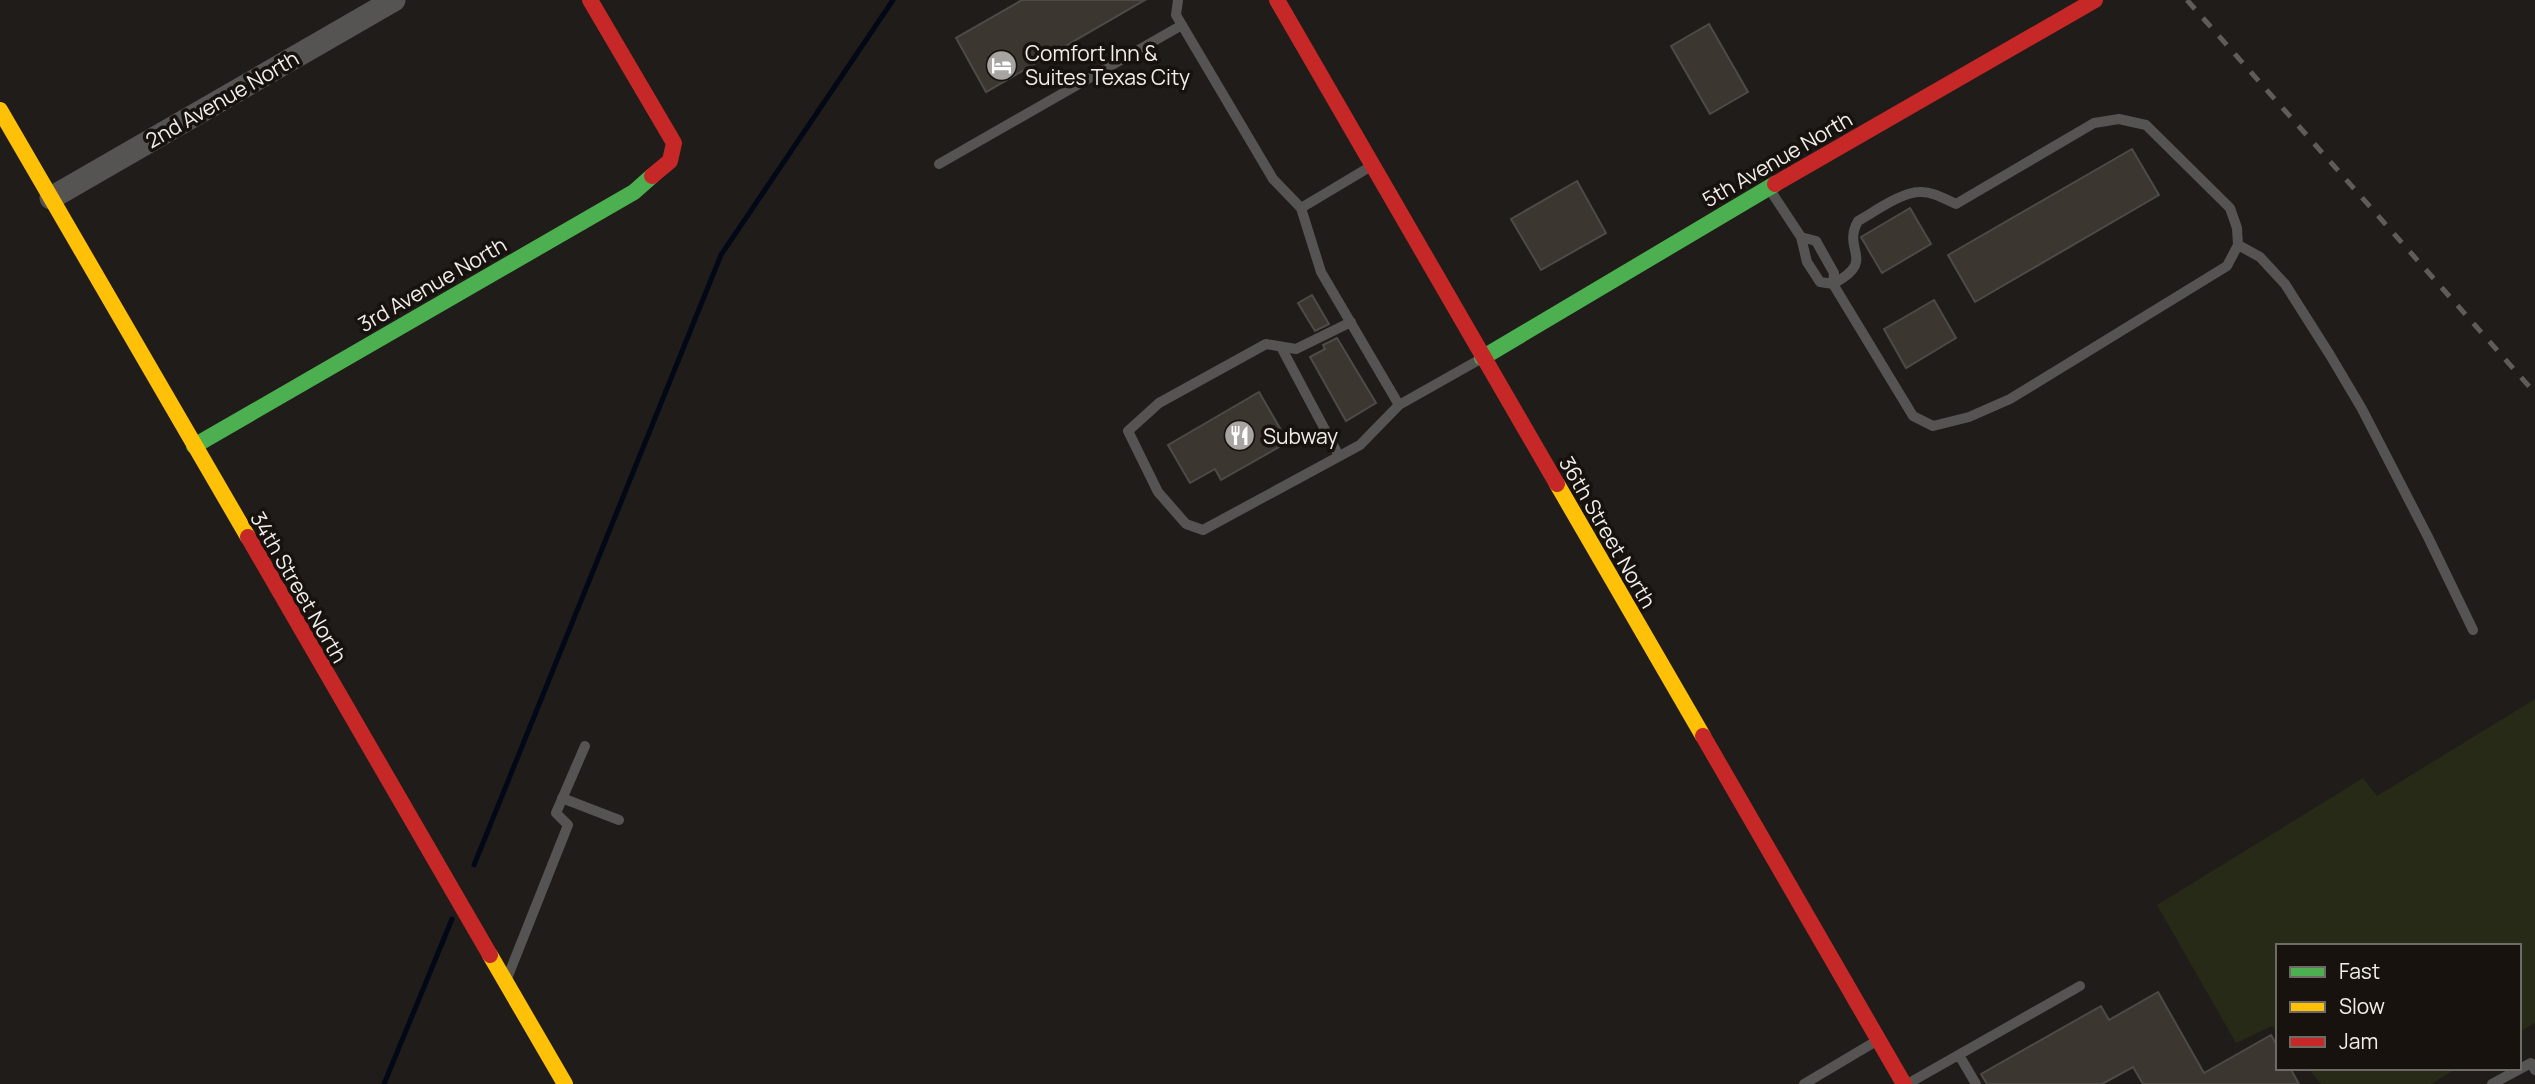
<svg xmlns="http://www.w3.org/2000/svg" width="2535" height="1084" font-family="Manrope,sans-serif">
<rect width="100%" height="100%" fill="#1f1c19"/>
<!-- green -->
<path fill="#272a16" d="M2535,699V1023L2519,1032V946H2278V1032L2272,1026L2236,1043L2157,905L2363,778L2377,796Z
M2308,1068H2458L2431,1084H2321Z"/>
<g fill="none" stroke-linecap="round" stroke-linejoin="round">
<!-- stream -->
<path stroke="#030817" stroke-width="5" d="M474,865L721,255L893,0
M384,1084L452,919"/>
</g>
<!-- building -->
<path fill="#3c3631" stroke="#4d4a48" stroke-width="2" d="M1022,0H1145L986,92L956,38Z
M1709,24L1748,92L1710,114L1671,46Z
M2132,149L2159,195L1975,302L1948,255Z
M1577,181L1606,233L1541,270L1511,219Z
M1910,208L1931,244L1882,273L1861,237Z
M1312,295L1329,324L1315,331L1298,303Z
M1934,300L1956,338L1906,368L1884,329Z
M1337,338L1376,403L1346,421L1310,357L1325,349L1323,345Z
M1259,392L1288,442L1221,480L1215,469L1190,483L1168,445Z
M2158,992L2204,1073L2271,1035L2278,1047V1068H2290L2299,1084H2143L2133,1067L2102,1084H1987L1981,1074L2101,1006L2109,1020Z"/>
<g fill="none" stroke-linecap="round" stroke-linejoin="round">
<!-- lane -->
<path stroke="#555453" stroke-width="10" d="M1178,0L1176,15L1273,179L1301,208L1321,272L1399,405L1477,361
M2119,119L2146,125L2230,208L2237,228L2238,245L2227,266L2010,399L1969,417L1933,426L1913,416L1833,284C1878,260 1841,251 1858,221C1874,212 1902,192 1919,192C1932,191 1945,199 1956,204L2094,123Z
M939,164L1182,25
M1770,190L1801,237L1807,262L1820,282L1833,284L1834,273L1816,241L1801,237
M1301,208L1368,168
M2238,245L2260,257L2285,284L2330,355L2362,409L2428,537L2473,630
M1351,322L1296,349L1266,344L1159,403L1128,431L1158,492L1186,524L1203,530L1360,445L1399,405
M1281,347L1339,456
M562,798L619,820
M508,976L568,825L556,813L585,746
M1959,1055L1976,1084
M1909,1083L2080,986
M1804,1084L1873,1043
M2492,1084L2531,1063L2535,1070"/>
<!-- street -->
<path stroke="#555453" stroke-width="23" d="M51,198L394,0"/>
<!-- fast -->
<path stroke="#4caf50" stroke-width="16" d="M1482,358L1775,184
M194,446L634,192L652,176"/>
<!-- slow -->
<path stroke="#ffc107" stroke-width="16" d="M0,110L248,537
M1557,484L1703,736
M490,955L565,1084"/>
<!-- jam -->
<path stroke="#c62828" stroke-width="16" d="M590,0L674,143L670,161L652,176
M1277,0L1557,484
M1775,184L2095,0
M248,537L490,955
M1703,736L1904,1084"/>
<!-- rail -->
<path stroke="#5e5d5a" stroke-width="5" stroke-dasharray="12 12" stroke-linecap="butt" d="M2187,0L2535,393"/>
</g>
<!-- icons -->
<defs>
<symbol id="hotel-disc" viewBox="-11 -11 22 22"><circle r="9.5" fill="#a8a4a1" stroke="#17120e"/><path d="M-6-4.5h1.5V1H6V5H4.5V3h-9V5H-6ZM-4 0a1.8 1.8 0 1 1 3.6 0ZM.5 0V-2.5h3Q6-2.5 6 0Z" fill="#fff"/></symbol>
<symbol id="restaurant-disc" viewBox="-11 -11 22 22"><circle r="9.5" fill="#a8a4a1" stroke="#17120e"/><path d="M-5-6h1v4h1v-4h1v4h1v-4h1v5L-1.5 .5V6h-2V.5L-5-1ZM5-6V6H3V1.5H1.5Q1.5-4 5-6Z" fill="#fff"/></symbol>
</defs>
<g fill-rule="evenodd">
<use href="#hotel-disc" x="984" y="48" width="35" height="35"/>
<use href="#restaurant-disc" x="1222" y="418" width="35" height="35"/>
</g>
<g text-anchor="middle" dominant-baseline="central" stroke-width="7" stroke-linejoin="round" paint-order="stroke">
<!-- poi labels -->
<g font-size="21" fill="#f1edea" stroke="#17120e" text-anchor="start">
<text x="1025" y="53">Comfort Inn &amp;<tspan x="1025" dy="24">Suites Texas City</tspan></text>
<text x="1263" y="436">Subway</text>
</g>
<!-- street labels -->
<g font-size="21" fill="#f1edea" stroke="#17120e">
<text transform="translate(222 99) rotate(-30)">2nd Avenue North</text>
<text transform="translate(1777 159) rotate(-30)">5th Avenue North</text>
<text transform="translate(432 284) rotate(-30)">3rd Avenue North</text>
<text transform="translate(1608 532) rotate(60)">36th Street North</text>
<text transform="translate(299 587) rotate(60)">34th Street North</text>
</g>
</g>
<!-- legend -->
<rect x="2276" y="944" width="245" height="126" fill="#17120e" stroke="#6e6a66" stroke-width="2"/>
<rect x="2290" y="967" width="35" height="10" fill="#4caf50" stroke="#6e6a66" stroke-width="2"/>
<text x="2339" y="979" font-size="21" fill="#f1edea">Fast</text>
<rect x="2290" y="1002" width="35" height="10" fill="#ffc107" stroke="#6e6a66" stroke-width="2"/>
<text x="2339" y="1014" font-size="21" fill="#f1edea">Slow</text>
<rect x="2290" y="1037" width="35" height="10" fill="#c62828" stroke="#6e6a66" stroke-width="2"/>
<text x="2339" y="1049" font-size="21" fill="#f1edea">Jam</text>
</svg>
